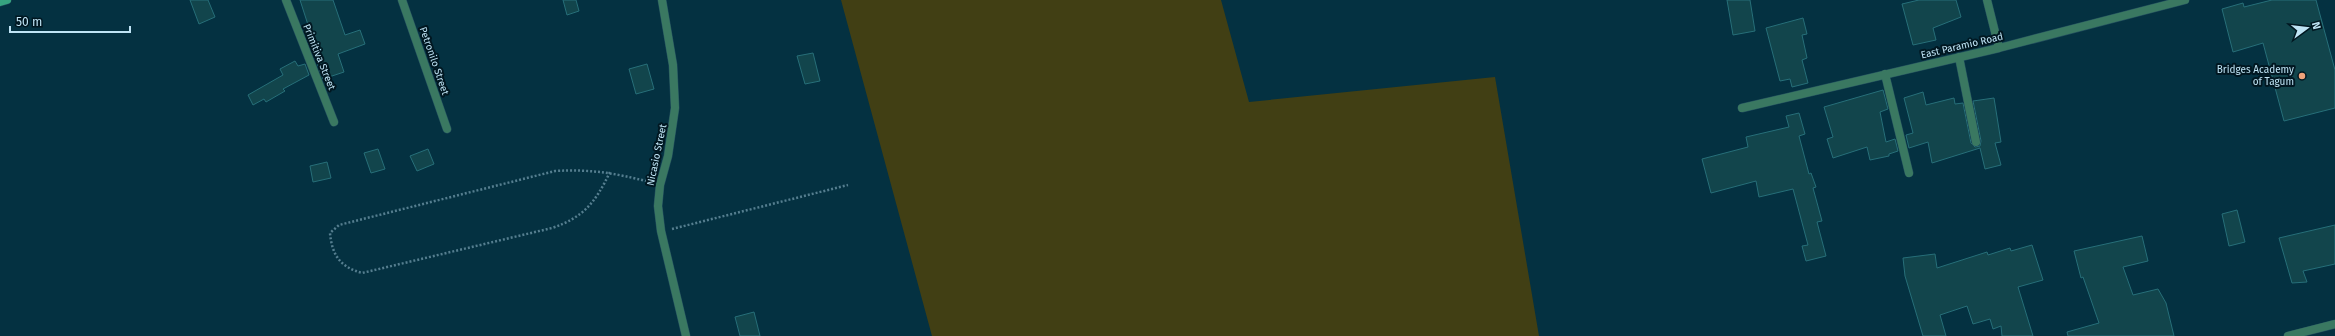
<svg xmlns="http://www.w3.org/2000/svg" width="2335" height="336" font-family="'Fira Sans',sans-serif">
<rect width="100%" height="100%" fill="#043141"/>
<!-- green -->
<path fill="#413f14" d="M841,0H1221L1249,102L1495,77L1539,336H932Z"/>
<!-- building -->
<path fill="#12454c" stroke="#276f79" d="M190,0H208L215,17L199,24Z
M300,0H333L345,35L360,30L365,44L338,54L344,72L323,79L316,60L319,59Z
M563,0H576L579,11L567,15Z
M1727,0H1750L1755,31L1733,35Z
M1919,0H1956L1961,17L1933,28L1936,40L1913,45L1902,4Z
M2272,0H2316L2335,70V108L2284,121L2263,43L2233,52L2222,9L2243,3L2244,7Z
M1803,18L1807,34L1802,35L1807,58L1802,60L1808,83L1792,87L1790,79L1780,81L1766,28Z
M813,53L820,81L805,84L797,56Z
M295,61L298,66L305,64L309,75L283,89L285,91L266,102L264,99L253,105L248,95L283,75L280,69Z
M647,64L654,89L636,94L629,69Z
M1883,90L1888,109L1880,112L1886,142L1895,139L1898,151L1889,154V156L1870,160L1867,147L1833,158L1827,139L1833,137L1824,107Z
M1923,92L1926,105L1954,98L1955,104L1963,103L1971,143L1975,147L1980,146L1981,141L1973,101L1994,98L2001,142L1995,143L2001,165L1985,169L1980,148L1932,163L1928,142L1909,148L1906,135L1913,133L1904,98Z
M1799,113L1805,134L1799,136L1809,174L1811,173L1816,187L1813,188L1822,221L1817,222L1826,256L1806,261L1802,246L1808,245L1793,189L1759,197L1756,181L1711,193L1702,159L1748,147L1746,137L1789,127L1786,116Z
M378,149L385,169L371,173L364,153Z
M428,149L434,164L417,171L410,156Z
M327,162L331,178L313,182L310,166Z
M2237,210L2245,242L2229,246L2222,214Z
M2335,225V264L2303,271L2307,282L2292,283L2279,238Z
M2142,236L2148,261L2123,267L2133,295L2158,289L2166,303L2174,336H2068L2067,332L2099,323L2083,277L2081,278L2074,251Z
M2032,245L2043,280L2018,287L2033,336H2002L2001,326L1993,329L1990,319L1973,324L1967,306L1940,315L1946,336H1923L1905,276L1903,258L1935,254L1937,268L1987,252L1988,255L2010,248L2011,251Z
M754,312L760,336H740L735,317Z"/>
<g fill="none" stroke-linecap="round" stroke-linejoin="round">
<defs>
<path id="street" d="M286,0L334,122
M402,0L447,129
M662,0L673,65L675,108L668,156L660,185L658,206L661,231L686,336
M1987,0L1999,48
M1959,57L1976,142
M1885,74L1909,173
M1742,108L1999,48L2185,0
M2288,336L2335,324"/>
<path id="secondary" d="M0,2L7,0"/>
</defs>
<!-- street casing -->
<use href="#street" stroke="#224e5e" stroke-width="9"/>
<!-- secondary casing -->
<use href="#secondary" stroke="#224e5e" stroke-width="9"/>
<!-- path -->
<path stroke="#557e8f" stroke-width="2.5" stroke-dasharray="2 2" stroke-linecap="butt" d="M610,172C595,203 584,217 552,228L362,273C340,267 332,255 330,233L339,225L555,171C591,169 614,173 650,182
M672,229L848,185"/>
<!-- street -->
<use href="#street" stroke="#3a7861" stroke-width="8"/>
<!-- secondary -->
<use href="#secondary" stroke="#36a37f" stroke-width="8"/>
</g>
<!-- markers -->
<circle fill="#f0a27a" stroke="#011721" stroke-width="1.5" cx="2302" cy="76" r="4"/>
<g text-anchor="middle" dominant-baseline="central" stroke-width="4" stroke-linejoin="round" paint-order="stroke">
<!-- street labels -->
<g font-size="10" fill="#bfe4f5" stroke="#011721">
<text transform="translate(1962 46) rotate(-13)">East Paramio Road</text>
<text transform="translate(319 57) rotate(68)">Primitiva Street</text>
<text transform="translate(434 61) rotate(71)">Petronilo Street</text>
<text transform="translate(657 155) rotate(-78)">Nicasio Street</text>
</g>
<!-- poi labels -->
<g font-size="10" fill="#bfe4f5" stroke="#011721" text-anchor="end">
<text x="2294" y="70">Bridges Academy<tspan x="2294" dy="12">of Tagum</tspan></text>
</g>
</g>
<!-- north arrow -->
<g transform="translate(2307 28) rotate(75)" stroke="#011721" stroke-width="3" paint-order="stroke">
<path d="M0-3L7 15L0 10L-7 15Z" fill="#bfe4f5"/>
<text y="-6" font-size="11" font-weight="bold" text-anchor="middle" fill="#bfe4f5">N</text>
</g>
<!-- scale -->
<path d="M10 26v6h120v-6" fill="none" stroke="#bfe4f5" stroke-width="2"/>
<text x="16" y="26" font-size="12" fill="#bfe4f5" stroke="#011721" stroke-width="3" paint-order="stroke">50 m</text>
</svg>
